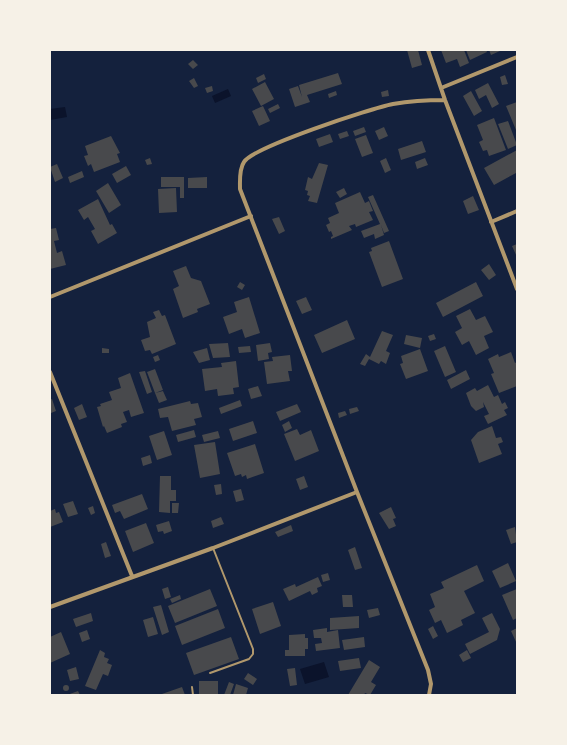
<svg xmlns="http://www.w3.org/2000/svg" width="567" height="745" font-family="'Golos Text',sans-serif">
<rect width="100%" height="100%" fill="#14213d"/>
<!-- water -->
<path fill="#0b132b" d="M228,89L231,96L215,103L212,96Z
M65,107L67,117L50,120V109Z
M324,662L329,677L305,684L300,669Z"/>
<!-- building -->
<path fill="#48494c" d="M407,50H418L422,65L412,68Z
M441,50H464L469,63L460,67L457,59L446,63Z
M466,50H486L487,52L470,60Z
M489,50H500V51L491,55Z
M193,60L198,65L193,69L188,64Z
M338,73L342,84L307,95L310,102L295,107L289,89L298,86L302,97L299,85Z
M264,74L266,79L258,83L256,78Z
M505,75L508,84L502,85L500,77Z
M194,78L198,86L194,88L189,81Z
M265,82L274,99L261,106L252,89Z
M488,83L499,104L492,108L486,95L479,99L475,90Z
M212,86L213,91L207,93L205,88Z
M388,90L389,96L382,97L381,92Z
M336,91L337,95L329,98L328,94Z
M471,91L482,111L474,116L463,96Z
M517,102V129L516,130L506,106Z
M278,104L280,108L270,113L268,109Z
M263,106L270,121L259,126L252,111Z
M494,118L506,150L489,156L487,150L483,151L479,142L483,140L477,125Z
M508,121L517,145L508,149L498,124Z
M364,127L366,132L355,136L353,131Z
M384,127L388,136L379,140L375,131Z
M347,131L349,136L340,139L338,134Z
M330,134L333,142L319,147L316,139Z
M366,135L373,153L362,157L355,139Z
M111,136L120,153L117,154L120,162L94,172L91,164L88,166L84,156L88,155L85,146Z
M422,141L426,152L401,160L398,149Z
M517,150V175L516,173L494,185L484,168Z
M150,158L152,164L147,165L145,160Z
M386,158L391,170L385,173L380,161Z
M425,158L428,165L417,169L415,162Z
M319,163L328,165L317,203L308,201L310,196L307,195L308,191L305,190L308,177L312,179Z
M57,164L63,178L55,182L50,167Z
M126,166L131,175L117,183L112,174Z
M82,171L84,177L70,183L68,177Z
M161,177H184V198H180V187H161Z
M207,177V188H188V178Z
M108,183L121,205L109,213L96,191Z
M176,188L177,212L159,213L158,189Z
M344,188L347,194L340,198L336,192Z
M360,192L365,203L369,201L373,211L369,212L373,220L356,227L355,224L349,226L352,230L331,239V237L333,236L331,231L329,232L326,225L330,223L328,218L339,213L335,203Z
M373,195L389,231L384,233L381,225L384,235L375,239L374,234L364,238L361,231L380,224L368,197Z
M473,196L479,210L468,214L463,201Z
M98,199L110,225L112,224L117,233L98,244L91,231L95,229L88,217L84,220L78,210Z
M279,217L285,231L279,234L272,219Z
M56,228L59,240L54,241L57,253L62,251L66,265L50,269V229Z
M389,241L403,279L382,287L369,252L372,251L371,248Z
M517,244V257L512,246Z
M489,264L496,275L489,280L481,270Z
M186,266L191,278L201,281L210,304L197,309L198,312L183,318L173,289L179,286L173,271Z
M240,282L245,285L242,290L237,287Z
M476,282L483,296L443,317L436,303Z
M249,297L260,333L245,338L242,329L229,334L223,317L237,312L234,302Z
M306,297L312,310L302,314L296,301Z
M470,309L476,320L485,316L493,332L484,336L489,348L476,355L469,341L462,345L455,332L462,328L456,316Z
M159,310L162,316L165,315L176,344L152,354L150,350L145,351L141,340L150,337L147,322L156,318L153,312Z
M347,320L355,339L322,353L314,335Z
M382,331L393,335L386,351L390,353L386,364L381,361L379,364L369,359L365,366L360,364L366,354L370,357Z
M434,334L436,339L430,341L428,336Z
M406,335L422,338L420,348L404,344Z
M228,343L230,357L213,358L209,344Z
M270,343L272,352L268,353L269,359L258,361L256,345Z
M250,346L251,352L239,353L238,347Z
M445,346L456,372L445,377L434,351Z
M102,348L109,349V353H102Z
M207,348L210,360L199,363L193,352Z
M420,349L428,371L406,379L400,364L403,363L401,356Z
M511,352L515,363L517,362V386L499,393L491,374L494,373L488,359L498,354L499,357Z
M158,355L160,360L155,362L153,357Z
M290,355L292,371H288L290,381L267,384L264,362L273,361L272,357Z
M236,361L239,387L233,388L234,394L218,396L217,389L205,391L202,369L222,367L221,363Z
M155,369L163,390L155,393L147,372Z
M466,370L470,379L451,389L447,380Z
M145,371L152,392L147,394L139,372Z
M130,373L144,413L131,417L129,410L123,412L127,422L121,424L122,427L107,433L104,426L103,427L97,407L101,406L100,404L112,400L109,392L121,388L118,378Z
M488,385L494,397L498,395L502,404L505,402L508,408L504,410L507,415L488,424L484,416L489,414L483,402L484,407L476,411L471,406L466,393L475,388L477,391Z
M258,386L262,396L251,399L248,389Z
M163,391L167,400L159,403L155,393Z
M52,399L56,411L51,413L50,400Z
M240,400L242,406L221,414L219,408Z
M190,401L191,404L198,403L202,417L194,419L196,425L172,431L168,417L160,418L158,409Z
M82,404L87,417L79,420L74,408Z
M297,404L301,412L280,421L276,412Z
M357,407L359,411L350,414L349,409Z
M345,411L347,415L339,418L338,413Z
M253,421L257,433L233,441L229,429Z
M289,421L292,428L285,432L282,425Z
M492,426L496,438L501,437L503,442L498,444L502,454L479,463L471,440L478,432Z
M297,429L300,435L311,430L319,451L295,461L284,434Z
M194,430L196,437L178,442L176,435Z
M164,431L172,455L157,460L149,436Z
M218,431L220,438L204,442L202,435Z
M215,442L220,474L200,478L194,445Z
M255,444L264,473L247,479L246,475L242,477L241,474L235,476L227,453Z
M150,455L152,463L143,466L141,458Z
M160,476H171V490H176V501H170V513L159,512Z
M304,476L308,487L300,490L296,479Z
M221,484L222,494L216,495L214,485Z
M241,489L244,500L236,502L233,491Z
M142,494L148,509L124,519L120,511L115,513L112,505Z
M73,501L78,514L68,517L63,504Z
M172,503H179L178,513H172Z
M93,506L95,513L91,515L88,508Z
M391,507L396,518L393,519L396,526L389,529L379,513Z
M55,509L56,513L59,512L63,522L50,527V511Z
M221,517L224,524L213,528L211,521Z
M169,521L172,531L164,534L163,531L158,532L156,525Z
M146,523L154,543L133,552L125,531Z
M291,525L293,531L278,537L275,532Z
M515,527L517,542L511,544L506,530Z
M106,542L111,556L105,558L101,544Z
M355,547L362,568L355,570L348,550Z
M508,563L516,581L500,588L492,571Z
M477,565L484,581L464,591L475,613L461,620L463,625L447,633L441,620L435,623L429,610L435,607L430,594L444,588L441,582Z
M328,573L330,580L323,582L321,575Z
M318,577L322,586L317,588L318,592L312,595L310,591L289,601L283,589L295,584L296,587Z
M168,587L171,597L165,599L162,589Z
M210,589L217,606L175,623L168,606Z
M517,589V618L513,620L502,595Z
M180,595L181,599L172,603L170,599Z
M342,595H352L353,607H343Z
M273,602L281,626L260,634L252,609Z
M161,605L169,632L162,635L153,607Z
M378,608L380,615L369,618L367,610Z
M218,609L225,628L182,645L175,626Z
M91,613L93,621L76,627L73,619Z
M492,613L500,629L497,640L470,654L465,644L489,632L482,618Z
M359,616V628L330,630V618Z
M153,617L158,634L148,637L143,620Z
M433,626L438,636L433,639L428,629Z
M327,628V632L338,630L340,648L316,651L315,644L322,643L321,638H314L313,630Z
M517,628V644L511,631Z
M87,630L90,639L82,642L79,633Z
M61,632L70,654L50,663V637Z
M305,634V638H308V649H305V656H285V650H289V635Z
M231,637L239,659L194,675L186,653Z
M364,637L365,647L344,650L342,640Z
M100,650L105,653L104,657L109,659L107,663L112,665L108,676L103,674L96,690L85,686Z
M467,650L471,658L463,662L459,655Z
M359,658L361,668L340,671L338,661Z
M369,660L380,667L371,682L376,685L370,695L365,693L364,695H348Z
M76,667L79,679L70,681L67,670Z
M295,668L297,685L290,686L287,669Z
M248,673L257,679L253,685L244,679Z
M199,681H218V695H199Z
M229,682L234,684L230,695H224Z
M236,684L248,688L246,695H233Z
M63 688a3 3 0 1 1 6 0a3 3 0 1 1-6 0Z
M182,687L185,695H159Z
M78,691L80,695H67Z"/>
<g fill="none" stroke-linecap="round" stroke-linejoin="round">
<!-- service -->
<path stroke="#b1986c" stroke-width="2" d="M210,673L249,659L253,654V649L213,548
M192,687L193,695"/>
<!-- minor -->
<path stroke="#b1986c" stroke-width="4" d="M428,50L445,100L517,289
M441,88L517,57
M491,222L517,211
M50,297L251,216
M50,372L132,576
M50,607L213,548L357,492
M429,695L431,684L428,670L357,492L240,189C240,181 239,169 244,162C253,147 372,108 393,104C410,101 427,100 445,100"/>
</g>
<!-- border -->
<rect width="567" height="745" fill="none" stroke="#f6f1e7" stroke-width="102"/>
</svg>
